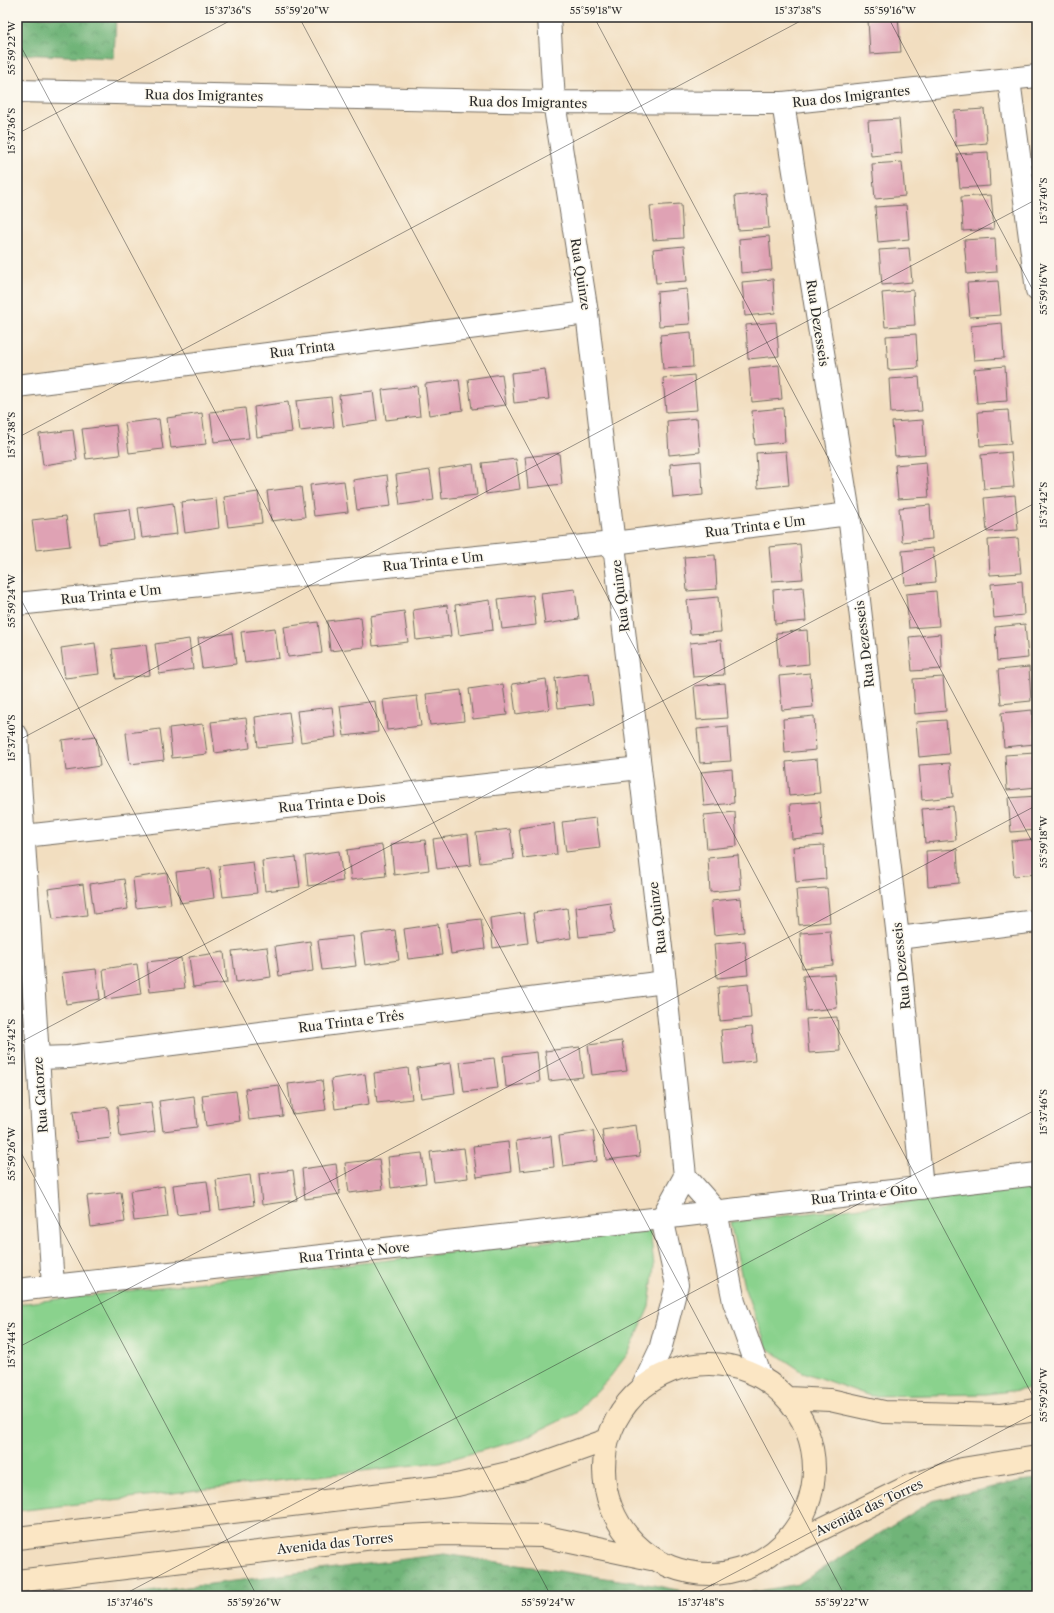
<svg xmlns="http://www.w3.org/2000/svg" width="1054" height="1613" font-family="'Libre Caslon Text',serif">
<defs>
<pattern id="forest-crowns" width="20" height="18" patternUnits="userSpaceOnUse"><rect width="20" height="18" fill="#6fb478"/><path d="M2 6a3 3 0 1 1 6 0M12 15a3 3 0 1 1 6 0" fill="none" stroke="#5b9363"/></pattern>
</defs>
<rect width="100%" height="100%" fill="#fbf7ec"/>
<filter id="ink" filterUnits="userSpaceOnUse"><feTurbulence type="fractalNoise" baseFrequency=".025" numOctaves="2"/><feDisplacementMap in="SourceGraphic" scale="8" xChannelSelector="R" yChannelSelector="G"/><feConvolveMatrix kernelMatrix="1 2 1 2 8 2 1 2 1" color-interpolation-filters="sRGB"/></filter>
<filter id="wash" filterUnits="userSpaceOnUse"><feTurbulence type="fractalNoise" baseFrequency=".012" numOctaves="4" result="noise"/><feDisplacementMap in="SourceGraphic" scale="16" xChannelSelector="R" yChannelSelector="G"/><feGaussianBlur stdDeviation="0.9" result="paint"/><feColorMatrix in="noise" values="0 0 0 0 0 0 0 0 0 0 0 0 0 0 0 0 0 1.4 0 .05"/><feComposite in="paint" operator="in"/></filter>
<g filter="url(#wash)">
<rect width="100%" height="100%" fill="#f2dec0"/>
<!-- green -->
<path fill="#8ad28d" stroke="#5a7e5c" d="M1037,1187V1388L986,1394L870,1396L803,1372L767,1348L744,1287L730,1222Z
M650,1229L654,1266L649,1307L629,1352L610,1377L576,1413L520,1440L440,1462L17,1511V1304Z"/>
<!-- forest -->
<path fill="url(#forest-crowns)" stroke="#4d7052" d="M17,17H116L114,58L17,54Z
M1037,1479V1596H731L798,1584L932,1501L1020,1481Z
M444,1554L653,1585L706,1596H118Z"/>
<g id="blocks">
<!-- building -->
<path fill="#dfa2b4" d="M898,17L901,52L870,54L868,20Z
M984,109L987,143L956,146L954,111Z
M899,119L902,153L871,156L868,121Z
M988,152L990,186L960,188L957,154Z
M902,162L905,196L875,199L872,164Z
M766,193L769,228L738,230L735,196Z
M991,195L994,229L963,231L961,197Z
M681,204L683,238L653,240L650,206Z
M906,205L909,239L878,242L875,207Z
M769,236L772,270L741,273L739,239Z
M995,238L997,272L967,274L964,240Z
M684,246L687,281L656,283L653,249Z
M909,248L912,282L882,285L879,250Z
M773,279L775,313L745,316L742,282Z
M998,281L1001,315L970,317L967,283Z
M687,289L690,324L659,326L657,292Z
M913,290L915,325L885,327L882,293Z
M776,322L779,356L748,359L746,325Z
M1002,323L1004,358L974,360L971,326Z
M691,332L693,367L663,369L660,335Z
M916,334L918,368L888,370L886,336Z
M779,365L782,399L752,402L749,368Z
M1005,366L1007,401L977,403L974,369Z
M545,369L549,399L514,403L511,373Z
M502,374L506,405L472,409L468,379Z
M694,375L697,410L666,412L663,378Z
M919,377L922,411L891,413L889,379Z
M459,380L463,410L429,415L425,384Z
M417,386L420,416L386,420L382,390Z
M373,391L377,421L343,426L339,395Z
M331,397L334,427L300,431L296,401Z
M288,402L292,432L257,437L254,407Z
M245,408L249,438L214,442L210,412Z
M783,408L785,442L755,445L752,411Z
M1008,410L1011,444L980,446L978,412Z
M202,413L206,444L171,448L167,418Z
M697,418L700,452L669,455L667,421Z
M159,419L163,449L129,453L125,423Z
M923,420L925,454L895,456L892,422Z
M116,425L120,455L86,459L82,429Z
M73,430L77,460L43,465L39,434Z
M786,451L789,485L758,488L756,453Z
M1011,452L1014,487L984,489L981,455Z
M559,453L562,484L528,488L525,457Z
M516,459L520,489L486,494L482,463Z
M701,461L703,495L673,498L670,464Z
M926,462L929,497L898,499L895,465Z
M473,464L477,495L442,499L439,469Z
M430,470L434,500L400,505L396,475Z
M387,475L391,506L357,510L353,480Z
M344,481L348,512L314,516L310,485Z
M301,487L305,517L271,521L267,491Z
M258,492L262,523L228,527L224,497Z
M1015,495L1018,530L987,532L984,498Z
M216,498L219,528L185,533L181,502Z
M173,503L177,534L142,538L138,508Z
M930,505L932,539L902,542L899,508Z
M130,509L134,539L99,544L95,513Z
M66,516L70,546L36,550L32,520Z
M1018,538L1021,573L990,575L988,540Z
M800,544L803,579L772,581L769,547Z
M933,548L936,582L905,585L902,551Z
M715,555L717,589L687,591L684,557Z
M1022,581L1024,615L994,618L991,584Z
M803,587L806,621L775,624L773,590Z
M575,589L579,619L545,624L541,593Z
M936,591L939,626L909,628L906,594Z
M533,595L536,625L502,629L498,599Z
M718,597L721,632L690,634L687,600Z
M490,600L493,630L459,635L455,605Z
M447,605L451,636L416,640L413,610Z
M404,611L408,642L373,646L370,616Z
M361,617L364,647L330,651L327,621Z
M318,622L322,653L288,657L284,627Z
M1025,624L1028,658L997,661L995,627Z
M275,628L279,658L245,663L241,632Z
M807,630L809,664L779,667L776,633Z
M232,633L236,664L202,668L198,638Z
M940,634L942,669L912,671L909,637Z
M189,639L193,669L159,674L155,644Z
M721,640L724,675L693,677L690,643Z
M95,643L99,674L65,678L61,648Z
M146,645L150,675L116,679L112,649Z
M1029,667L1031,701L1001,704L998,670Z
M589,673L593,704L558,708L555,678Z
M810,673L813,707L782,710L779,676Z
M943,677L946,711L915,714L913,679Z
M546,679L550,709L516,714L512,684Z
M725,683L728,718L697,720L694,686Z
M503,684L507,715L473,719L469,689Z
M461,690L464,721L430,725L426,694Z
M417,696L421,726L387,730L383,700Z
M375,701L378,732L344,736L340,706Z
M332,707L336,737L301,742L297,711Z
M1032,710L1035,744L1004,747L1001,713Z
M289,712L293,743L258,747L255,717Z
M814,716L816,750L785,753L783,719Z
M246,718L250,748L215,753L211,722Z
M946,720L949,754L919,757L916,722Z
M203,724L207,754L172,758L169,728Z
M728,726L731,761L700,763L697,729Z
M160,729L164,760L130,764L126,733Z
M96,736L100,766L66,771L62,740Z
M1035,753L1037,787L1007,790L1005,755Z
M817,759L820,793L789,796L786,762Z
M950,763L953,797L922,800L919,765Z
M732,769L734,803L704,806L701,772Z
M1037,796V830L1011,832L1008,798Z
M820,802L823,836L792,839L790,804Z
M953,806L956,840L925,843L922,809Z
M735,812L737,846L707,849L704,815Z
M596,818L600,848L566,852L562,822Z
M554,823L557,854L523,858L519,828Z
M510,829L514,859L480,863L476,833Z
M468,834L471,865L437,869L433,839Z
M1037,839V874L1014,876L1011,841Z
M425,840L429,870L394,875L391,844Z
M382,845L386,876L351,880L347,850Z
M824,845L826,879L796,882L793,847Z
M957,849L959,883L928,886L926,851Z
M339,851L343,881L308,886L305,856Z
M738,855L741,889L710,892L708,858Z
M296,857L300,887L265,891L262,861Z
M253,862L257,893L223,897L219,866Z
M210,868L214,898L180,903L176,872Z
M167,873L171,904L136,908L133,878Z
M124,879L128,909L94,914L90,884Z
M83,884L87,915L53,919L48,889Z
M827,888L830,922L799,925L796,890Z
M741,898L744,932L714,935L711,901Z
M610,902L614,933L579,937L576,907Z
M567,908L571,938L537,943L533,913Z
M524,913L528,943L493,948L490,918Z
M481,919L485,949L451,954L447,923Z
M438,924L442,955L408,959L404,929Z
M395,930L399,960L365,965L361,934Z
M830,931L833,965L802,968L800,933Z
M352,936L356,966L322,970L318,940Z
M310,941L313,971L279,976L275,946Z
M745,941L748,975L717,978L714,944Z
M267,947L271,977L236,982L232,951Z
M224,952L227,983L193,987L189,957Z
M181,958L185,988L150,992L147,962Z
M137,964L141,994L106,999L103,969Z
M96,969L100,999L66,1004L62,973Z
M834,974L837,1008L806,1011L803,976Z
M748,984L751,1018L720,1021L718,987Z
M837,1017L840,1051L809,1053L806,1019Z
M752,1027L755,1061L724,1064L721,1030Z
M622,1041L627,1071L592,1075L588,1045Z
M580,1047L583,1077L549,1081L545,1051Z
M537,1052L540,1082L506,1087L503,1056Z
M494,1058L498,1088L464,1092L460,1062Z
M451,1063L455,1093L421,1098L417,1068Z
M408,1068L412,1099L377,1103L374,1073Z
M365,1074L369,1104L335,1109L331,1079Z
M322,1080L326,1110L292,1114L288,1084Z
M279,1085L283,1116L249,1120L245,1089Z
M236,1091L240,1121L206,1126L202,1095Z
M194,1096L197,1127L163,1131L159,1101Z
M151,1102L155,1132L120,1137L117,1106Z
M108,1107L111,1138L77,1142L73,1112Z
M636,1125L640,1156L606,1160L602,1130Z
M593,1131L597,1161L563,1166L559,1136Z
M551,1136L554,1167L520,1171L516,1141Z
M508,1142L511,1172L477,1177L473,1146Z
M464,1148L468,1178L434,1182L430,1152Z
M422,1153L426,1183L391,1188L388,1157Z
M379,1159L383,1189L349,1193L345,1163Z
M336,1164L340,1194L305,1199L302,1169Z
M293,1170L297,1200L262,1205L259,1174Z
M250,1175L254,1205L220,1210L216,1180Z
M207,1181L211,1211L177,1215L173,1185Z
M164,1186L168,1217L134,1221L130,1191Z
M121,1192L125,1222L91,1227L87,1196Z"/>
</g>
</g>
<g filter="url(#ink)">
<use href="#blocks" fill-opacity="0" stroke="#716a5f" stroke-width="1"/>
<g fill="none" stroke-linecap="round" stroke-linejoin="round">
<defs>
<path id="minor" d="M1009,80L1037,290
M17,91L554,102
M783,103L849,514L898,938L922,1188
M17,386L587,313
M17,604L613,543L849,514
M17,736L53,1286
M24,836L640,768
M898,938L1037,921
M38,1058L69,1057L665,982
M17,1290L662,1218L1037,1174"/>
<path id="tertiary" d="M549,17L554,102L587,313L665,982L685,1176L662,1218L677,1285L660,1350L643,1386
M554,102L783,103L1037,76
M685,1176L716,1211L734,1302L761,1377"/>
<path id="secondary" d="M604 1469a105 105 0 1 1 210 0a105 105 0 1 1-210 0Z
M788,1398L830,1400L884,1412L1001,1415L1037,1410
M17,1538L457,1485L525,1469L607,1440
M783,1548L909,1486L962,1469L1037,1457
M17,1581L382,1537L447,1534L542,1536L651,1559"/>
</defs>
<!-- minor casing -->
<use href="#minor" stroke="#716a5f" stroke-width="24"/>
<!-- tertiary casing -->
<use href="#tertiary" stroke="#716a5f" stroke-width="24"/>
<!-- secondary casing -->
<use href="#secondary" stroke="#716a5f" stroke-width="24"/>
<!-- minor -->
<use href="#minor" stroke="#fff" stroke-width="22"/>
<!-- tertiary -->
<use href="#tertiary" stroke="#fff" stroke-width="22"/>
<!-- secondary -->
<use href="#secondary" stroke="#fbe6c4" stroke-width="22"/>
</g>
</g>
<!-- ticks -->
<path fill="none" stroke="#2b2b2b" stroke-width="1" stroke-opacity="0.45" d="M299,17L1037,1404M594,17L1037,851M888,17L1037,298M17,39L845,1596M17,134L237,17M17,438L808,17M17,592L551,1596M17,741L1037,199M17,1044L1037,502M17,1145L257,1596M17,1348L1037,805M121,1596L1037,1109M691,1596L1037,1412"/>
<g text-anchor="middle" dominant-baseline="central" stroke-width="3" stroke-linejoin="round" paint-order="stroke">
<!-- street labels -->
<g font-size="13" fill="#2b2b2b" stroke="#fbf7ec">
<text transform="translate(204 95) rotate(1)">Rua dos Imigrantes</text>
<text transform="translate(851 96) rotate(-6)">Rua dos Imigrantes</text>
<text transform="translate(528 102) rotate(1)">Rua dos Imigrantes</text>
<text transform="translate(581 274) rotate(81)">Rua Quinze</text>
<text transform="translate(818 323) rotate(81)">Rua Dezesseis</text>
<text transform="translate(302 349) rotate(-7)">Rua Trinta</text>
<text transform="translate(755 526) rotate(-7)">Rua Trinta e Um</text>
<text transform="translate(433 561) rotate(-6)">Rua Trinta e Um</text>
<text transform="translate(111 594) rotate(-6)">Rua Trinta e Um</text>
<text transform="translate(620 596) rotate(-97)">Rua Quinze</text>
<text transform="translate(864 644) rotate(-97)">Rua Dezesseis</text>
<text transform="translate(332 802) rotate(-6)">Rua Trinta e Dois</text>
<text transform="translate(657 918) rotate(-97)">Rua Quinze</text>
<text transform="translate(901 966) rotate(-96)">Rua Dezesseis</text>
<text transform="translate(351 1021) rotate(-7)">Rua Trinta e Três</text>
<text transform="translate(40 1095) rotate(-94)">Rua Catorze</text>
<text transform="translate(864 1194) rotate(-6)">Rua Trinta e Oito</text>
<text transform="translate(354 1252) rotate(-6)">Rua Trinta e Nove</text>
<text transform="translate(869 1507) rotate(-25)">Avenida das Torres</text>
<text transform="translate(335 1543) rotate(-6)">Avenida das Torres</text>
</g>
</g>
<!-- margin -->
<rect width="1054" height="1613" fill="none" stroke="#fbf7ec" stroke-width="44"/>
<rect x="22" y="22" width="1010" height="1569" fill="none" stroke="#2b2b2b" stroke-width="1.5"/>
<g font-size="10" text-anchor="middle" fill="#2b2b2b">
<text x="228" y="14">15°37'36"S</text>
<text x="302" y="14">55°59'20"W</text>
<text x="596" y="14">55°59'18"W</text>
<text x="798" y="14">15°37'38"S</text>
<text x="890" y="14">55°59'16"W</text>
<text transform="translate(11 48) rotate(-90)" y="4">55°59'22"W</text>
<text transform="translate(11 131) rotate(-90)" y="4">15°37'36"S</text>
<text transform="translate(1043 201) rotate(-90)" y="4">15°37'40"S</text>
<text transform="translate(1043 289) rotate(-90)" y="4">55°59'16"W</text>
<text transform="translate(11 435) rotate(-90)" y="4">15°37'38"S</text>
<text transform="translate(1043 505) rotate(-90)" y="4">15°37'42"S</text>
<text transform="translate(11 601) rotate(-90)" y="4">55°59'24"W</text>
<text transform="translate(11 738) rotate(-90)" y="4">15°37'40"S</text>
<text transform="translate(1043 842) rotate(-90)" y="4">55°59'18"W</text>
<text transform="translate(11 1042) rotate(-90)" y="4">15°37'42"S</text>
<text transform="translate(1043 1112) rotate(-90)" y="4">15°37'46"S</text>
<text transform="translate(11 1154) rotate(-90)" y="4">55°59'26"W</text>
<text transform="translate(11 1345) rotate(-90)" y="4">15°37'44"S</text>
<text transform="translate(1043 1395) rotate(-90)" y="4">55°59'20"W</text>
<text x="130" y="1606">15°37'46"S</text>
<text x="254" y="1606">55°59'26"W</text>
<text x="548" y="1606">55°59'24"W</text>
<text x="701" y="1606">15°37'48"S</text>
<text x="842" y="1606">55°59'22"W</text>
</g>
</svg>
